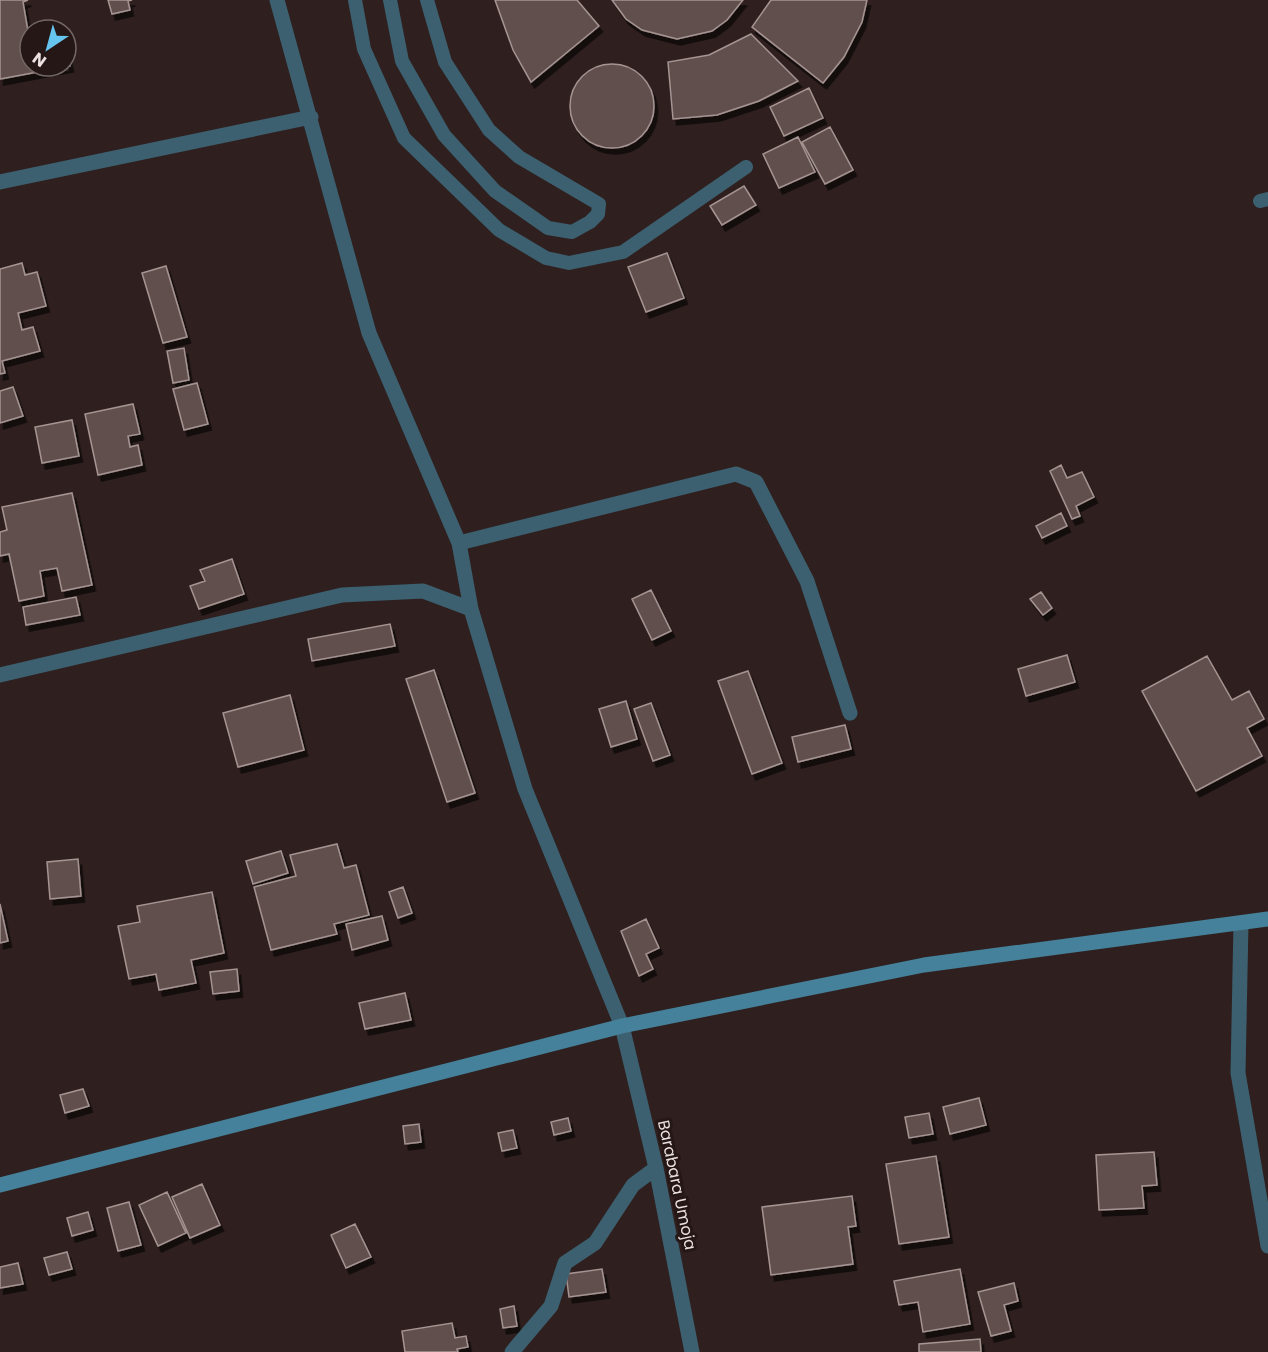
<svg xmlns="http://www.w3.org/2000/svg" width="1268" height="1352" font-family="Poppins,sans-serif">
<defs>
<filter id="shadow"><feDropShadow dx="3.5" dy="6" stdDeviation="0" flood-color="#0009"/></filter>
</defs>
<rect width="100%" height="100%" fill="#2f201f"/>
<!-- building -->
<path fill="#61504e" stroke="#a69492" stroke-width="1.5" filter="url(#shadow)" d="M0,0H28L23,2L30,43V66H66V47L70,66L0,79Z
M108,0H132L128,1L130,10L112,14Z
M495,0H577L599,26L531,82L513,50Z
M612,0H743L727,20L712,31L677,39L642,30L626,19Z
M771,0H867L862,22L844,57L823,83L752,27Z
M751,34L798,81L759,101L717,115L673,119L668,62L709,55Z
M570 106a42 42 0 1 1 84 0a42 42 0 1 1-84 0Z
M809,88L823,118L784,136L770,107Z
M830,127L853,170L825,184L802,142Z
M798,137L815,172L779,188L763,154Z
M744,186L756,205L722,225L710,206Z
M667,253L684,298L646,312L628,267Z
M22,263L25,275L37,272L46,306L18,313L22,330L33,327L40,351L2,361L5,373L0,374V269Z
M166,266L187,337L163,343L142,273Z
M184,348L189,380L173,383L167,351Z
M197,383L208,424L184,430L173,389Z
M13,387L23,416L0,423V391Z
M133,404L140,434L128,436L130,447L138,445L142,465L98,475L85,414Z
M72,420L79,456L42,463L35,427Z
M1061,465L1067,478L1082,472L1094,497L1076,506L1080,516L1072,519L1050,471Z
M72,493L92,585L62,591L57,568L40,571L44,596L19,601L9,554L0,556V532L7,530L2,507Z
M1061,513L1067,526L1042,538L1036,526Z
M232,559L244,594L199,609L190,586L205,581L200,570Z
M651,590L671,631L652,640L632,599Z
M1041,592L1052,608L1043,615L1030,599Z
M76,597L80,615L26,625L23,607Z
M390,624L395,646L312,661L308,639Z
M1067,655L1075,682L1026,696L1018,669Z
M1207,656L1232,700L1249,691L1264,719L1247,728L1262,756L1196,791L1142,691Z
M434,670L475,793L447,802L406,679Z
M748,671L782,763L752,774L718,681Z
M290,695L304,750L238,767L223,713Z
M626,701L637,739L611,747L599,709Z
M651,703L670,755L653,761L634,709Z
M845,725L851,749L798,762L792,737Z
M337,844L344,868L356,865L369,915L334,924L337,934L271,950L254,887L296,876L290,855Z
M281,851L288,873L253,884L246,861Z
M78,859L81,896L50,899L47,862Z
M403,887L412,913L398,918L389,892Z
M212,892L224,953L191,960L196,983L159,990L156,974L129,979L118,926L140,922L137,906Z
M0,904L8,941L0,943Z
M382,916L388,940L352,950L346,924Z
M646,919L659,948L646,954L653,969L639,976L621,931Z
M237,969L239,991L213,994L210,972Z
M405,993L411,1020L365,1029L359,1003Z
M83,1089L89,1106L65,1113L60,1095Z
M979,1098L986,1125L950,1134L943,1107Z
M929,1113L933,1134L909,1138L905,1117Z
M568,1118L571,1131L554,1135L551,1122Z
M419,1124L421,1142L405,1144L403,1126Z
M513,1130L517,1148L502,1151L498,1133Z
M1154,1152L1157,1185L1142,1186L1144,1208L1099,1210L1096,1155Z
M936,1156L949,1237L899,1244L886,1164Z
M202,1184L220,1225L190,1238L172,1197Z
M167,1192L186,1233L158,1246L139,1205Z
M852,1196L856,1226L848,1227L853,1264L771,1275L762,1207Z
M129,1202L141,1245L118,1251L107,1208Z
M88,1212L93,1230L72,1236L67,1218Z
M355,1224L371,1257L346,1268L331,1235Z
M67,1252L72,1269L49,1275L44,1258Z
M18,1263L23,1284L0,1288V1267Z
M602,1269L606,1292L569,1297L566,1274Z
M960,1269L970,1324L923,1332L918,1302L899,1305L894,1281Z
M1014,1283L1018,1301L1004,1305L1011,1331L991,1336L978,1292Z
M514,1306L517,1326L503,1328L500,1309Z
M452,1323L455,1338L466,1336L468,1347L457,1349L458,1352H405L402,1331Z
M980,1339L981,1352H919V1344Z"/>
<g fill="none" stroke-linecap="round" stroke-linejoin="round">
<!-- lane -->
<path stroke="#3c6070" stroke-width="14" d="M355,0L364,49L404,138L499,230L546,258L569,263L623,252L746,167
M390,0L402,61L444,135L495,191L548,228L572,232L590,222L598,214L599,204L519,157L489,130L445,62L427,0
M1260,201L1268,199"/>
<!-- street -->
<path stroke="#3c6070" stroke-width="15" d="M277,0L369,333L459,543L471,609L525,789L622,1026L656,1168L692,1352
M0,182L311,117
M459,543L736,474L756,482L807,581L850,713
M0,675L342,595L423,591L471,609
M1241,923L1238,1073L1268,1246
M512,1352L551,1306L565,1263L595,1243L633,1185L656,1168"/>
<!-- secondary -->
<path stroke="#45819a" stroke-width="15" d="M0,1185L622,1026L924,965L1268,919"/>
</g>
<g text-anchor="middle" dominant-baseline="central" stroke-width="6" stroke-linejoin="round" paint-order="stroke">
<!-- street labels -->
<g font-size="16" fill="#ebe1e0" stroke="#251716">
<text transform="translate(677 1185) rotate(78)">Barabara Umoja</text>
</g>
</g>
<!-- north arrow -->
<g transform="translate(48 48) rotate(216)"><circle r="28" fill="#251716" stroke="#746867" stroke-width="1.5"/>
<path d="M0-4.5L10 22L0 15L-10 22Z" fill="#65c5ee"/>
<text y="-9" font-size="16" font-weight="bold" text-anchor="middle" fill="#ebe1e0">N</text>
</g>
</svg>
